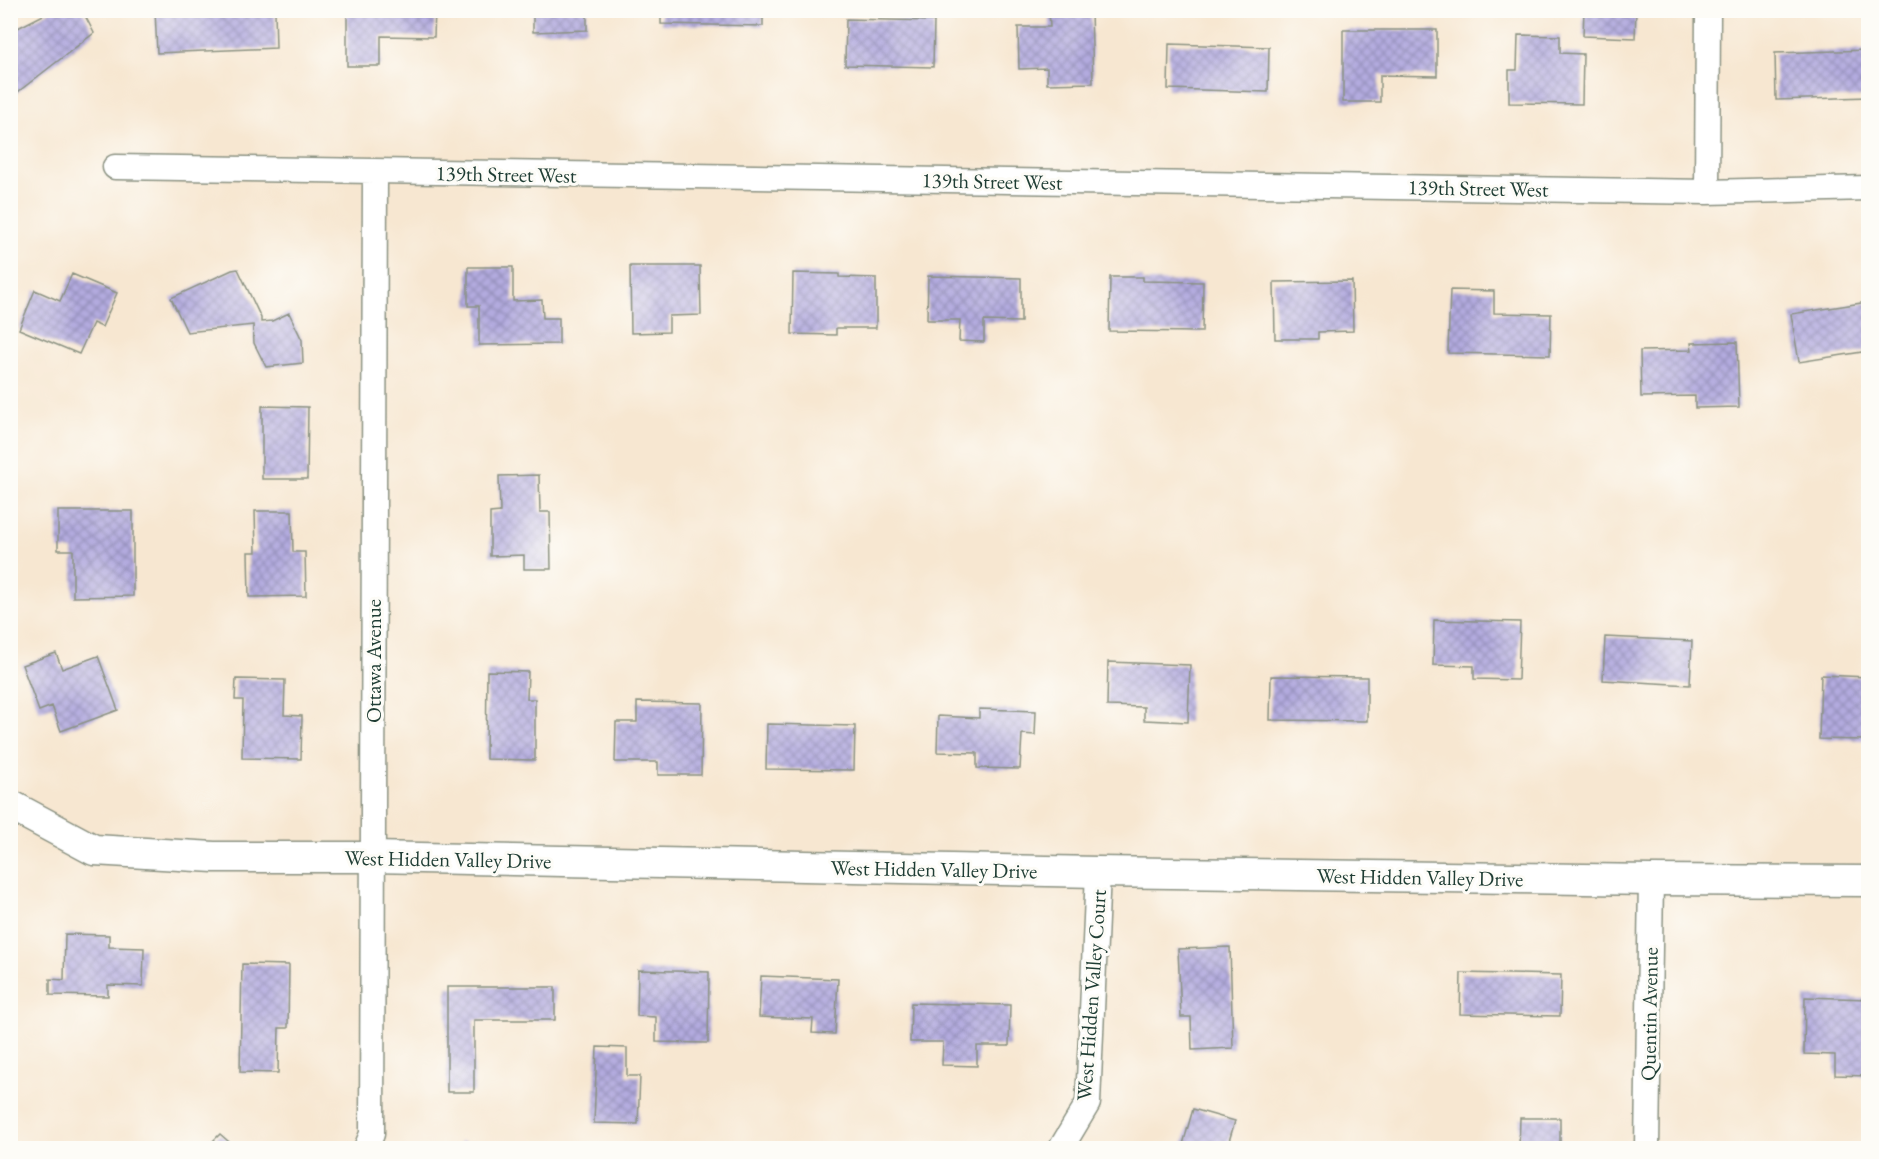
<svg xmlns="http://www.w3.org/2000/svg" width="1879" height="1159" font-family="'EB Garamond',serif">
<defs>
<pattern id="building-cross-hatch" width="8" height="8" patternUnits="userSpaceOnUse" patternTransform="scale(1.5)"><rect width="8" height="8" fill="#b3abdf"/><path d="M0 0l8 8M0 8l8-8" fill="none" stroke="#918cb6"/></pattern>
</defs>
<rect width="100%" height="100%" fill="#fdfcf7"/>
<filter id="ink" filterUnits="userSpaceOnUse"><feTurbulence type="fractalNoise" baseFrequency=".0167" numOctaves="2"/><feDisplacementMap in="SourceGraphic" scale="12" xChannelSelector="R" yChannelSelector="G"/><feConvolveMatrix kernelMatrix="1 2 1 2 8 2 1 2 1" color-interpolation-filters="sRGB"/></filter>
<filter id="wash" filterUnits="userSpaceOnUse"><feTurbulence type="fractalNoise" baseFrequency=".008" numOctaves="4" result="noise"/><feDisplacementMap in="SourceGraphic" scale="24" xChannelSelector="R" yChannelSelector="G"/><feGaussianBlur stdDeviation="1.35" result="paint"/><feColorMatrix in="noise" values="0 0 0 0 0 0 0 0 0 0 0 0 0 0 0 0 0 1.4 0 .05"/><feComposite in="paint" operator="in"/></filter>
<g filter="url(#wash)">
<rect width="100%" height="100%" fill="#f7e7d1"/>
<g id="blocks">
<!-- building -->
<path fill="url(#building-cross-hatch)" d="M53,10H82L94,33L10,98V32Z
M155,10L275,11L276,48L157,53Z
M347,10H435L434,37L381,36V66H347Z
M533,10H587V30L533,32Z
M661,10H763V26L661,24Z
M1049,10H1091L1093,83L1047,84V68L1019,69L1018,27H1050Z
M1584,10H1636L1635,38L1583,36Z
M846,19L934,21L933,67L845,65Z
M1343,30H1437V76L1380,75V102H1343Z
M1518,35L1560,36V53L1583,54L1582,104L1509,103V70H1517Z
M1169,44L1269,47L1268,92L1168,89Z
M1868,50V97L1776,100L1775,53Z
M630,266H700L701,315L669,316V332L631,333Z
M468,267H513V301L542,300L543,318H559V344L479,345V306H468Z
M238,269L261,318V322L272,321L289,313L302,340L303,363L266,367L254,343L253,325L187,332L171,298L232,270Z
M793,273L839,274V277L876,278V328H836V335L792,334Z
M72,274L117,293L102,327L93,323L79,354L19,329L35,290L60,301Z
M928,276L1021,278V322L984,321V342L959,341L960,320H927Z
M1110,277H1143V281L1203,282L1202,332L1109,331Z
M1352,281L1353,331L1318,332V339H1275L1274,282Z
M1450,290L1494,291V313L1551,314L1550,355L1448,353Z
M1868,302V351L1799,362L1791,314Z
M1737,342L1739,407L1695,408V396L1641,397L1640,351L1692,350L1691,343Z
M262,406L308,407L307,479H262Z
M539,475L540,512H550L551,569H524V555L490,556V513L500,512L499,476Z
M58,511H133V596L73,597V550H58Z
M255,511H292L293,552H305L306,596L249,597L248,552H256Z
M1434,620L1520,622L1518,680L1474,679V666L1433,665Z
M1605,637L1692,641L1690,685L1603,680Z
M56,653L62,669L98,656L118,710L61,731L52,706L39,711L22,665Z
M1108,662L1190,665L1188,722L1144,720V707L1107,706Z
M487,671L528,672L527,699H535V760L486,759Z
M1821,675L1868,677V726H1864V740L1819,739Z
M1271,676L1367,677V721L1270,720Z
M236,679L285,680L284,715L302,716L301,759L242,758L243,700H235Z
M637,702L702,703L701,775H658V762H615L616,722H637Z
M979,709L1036,711L1035,735L1022,734L1020,769L977,768V753L937,752L938,716L979,718Z
M767,724L855,726L854,770L766,769Z
M65,934L109,935V947L144,948L143,986L108,985V996L50,995V979L64,980Z
M1230,947L1233,1048L1192,1050L1191,1017H1181L1178,949Z
M242,964L289,965L288,1028H279L278,1073L240,1072Z
M638,970L709,972L708,1043L656,1042V1017L637,1016Z
M1461,973L1561,975L1560,1016L1460,1014Z
M761,976L838,979L835,1034L812,1033L813,1019L759,1017Z
M447,987H555V1020H474V1092H447Z
M1805,997L1868,999V1076L1835,1075V1055L1804,1054Z
M911,1003L1010,1005L1009,1046H977V1066L942,1065L943,1042H910Z
M597,1047L627,1048V1076H640L638,1124L594,1123Z
M1193,1109L1235,1121L1227,1148H1182Z
M1520,1118H1560V1148H1519Z
M220,1134L236,1148H206Z
M461,1141L484,1148H459Z"/>
</g>
</g>
<g filter="url(#ink)">
<use href="#blocks" fill-opacity="0" stroke="#8b9282" stroke-width="1.5"/>
<g fill="none" stroke-linecap="round" stroke-linejoin="round">
<defs>
<path id="minor" d="M115,167L1707,192L1868,188
M1707,192L1708,10
M1647,1147L1651,880
M366,1148L372,1134L375,172
M1061,1148L1088,1103L1098,872"/>
<path id="tertiary" d="M10,805L94,850L214,857H372L1098,872L1651,880L1868,881"/>
</defs>
<!-- minor casing -->
<use href="#minor" stroke="#8b9282" stroke-width="27"/>
<!-- tertiary casing -->
<use href="#tertiary" stroke="#8b9282" stroke-width="33"/>
<!-- minor -->
<use href="#minor" stroke="#fff" stroke-width="24"/>
<!-- tertiary -->
<use href="#tertiary" stroke="#fff" stroke-width="30"/>
</g>
</g>
<g text-anchor="middle" dominant-baseline="central" stroke-width="6" stroke-linejoin="round" paint-order="stroke">
<!-- street labels -->
<g font-size="21" fill="#1f3d34" stroke="#fdfcf7">
<text transform="translate(506 174) rotate(1)">139th Street West</text>
<text transform="translate(992 181) rotate(1)">139th Street West</text>
<text transform="translate(1478 188) rotate(1)">139th Street West</text>
<text transform="translate(373 661) rotate(-90)">Ottawa Avenue</text>
<text transform="translate(448 859) rotate(1)">West Hidden Valley Drive</text>
<text transform="translate(934 869) rotate(1)">West Hidden Valley Drive</text>
<text transform="translate(1420 877) rotate(1)">West Hidden Valley Drive</text>
<text transform="translate(1091 995) rotate(-86)">West Hidden Valley Court</text>
<text transform="translate(1649 1014) rotate(-89)">Quentin Avenue</text>
</g>
</g>
<!-- margin -->
<rect width="1879" height="1159" fill="none" stroke="#fdfcf7" stroke-width="36"/>
</svg>
